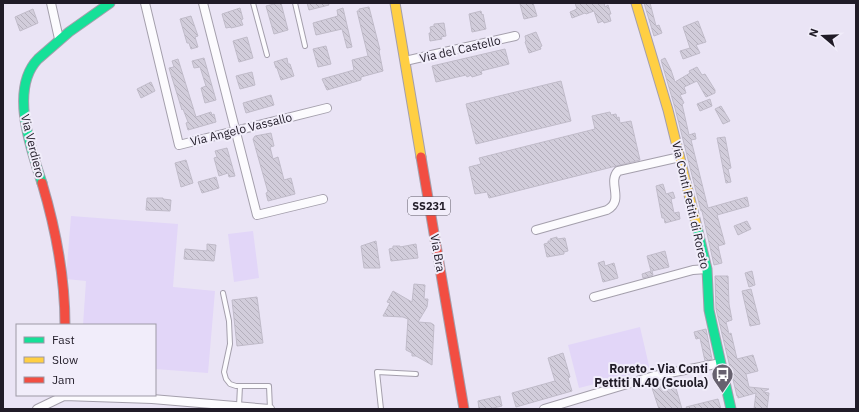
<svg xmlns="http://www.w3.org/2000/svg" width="859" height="412" font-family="'IBM Plex Sans',sans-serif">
<defs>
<pattern id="building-back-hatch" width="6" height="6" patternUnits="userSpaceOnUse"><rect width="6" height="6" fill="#d2cddb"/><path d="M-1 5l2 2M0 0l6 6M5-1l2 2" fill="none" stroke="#b4afbc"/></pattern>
</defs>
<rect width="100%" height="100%" fill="#eae4f5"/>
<!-- green -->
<path fill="#e2d6f8" d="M71,216L178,224L173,287L215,291L208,373L155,369V325H83L86,281L66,279Z
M253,231L259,278L234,282L228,234Z
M640,327L650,370L579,388L568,345Z"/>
<!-- building -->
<path fill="url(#building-back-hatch)" stroke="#c0bbc9" d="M278,3H281L288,30L274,34L266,6Z
M307,3H328L329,5L309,10Z
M523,3H533L537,16L524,19L520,4Z
M575,3H604L605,7L608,5L611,14H609L611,21L604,23L603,21L598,23L594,11L586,14L585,13L572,18L570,12L577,9Z
M644,3H650L656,26L659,25L662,33L654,36Z
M369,7L380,50L379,51L383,71L361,77V80L327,90L322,79L354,70L352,60L368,56L357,11H359V9Z
M240,8L243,19L241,20L243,25L231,28V27L226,28L222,14Z
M343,8L352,47L347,48L342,29L316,35L313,23L338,16L337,10Z
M33,9L38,23L20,31L15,17Z
M481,11L482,15L483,14L486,29L472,32L469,14Z
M191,16L198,36L195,37L198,47L191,49L189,43H187L180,19Z
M698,21L706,42L696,45L700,53L683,59L680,51L690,48L683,27Z
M444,23L446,36L441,37L442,39L430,41L429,33H431L430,27L434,26V24Z
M536,32L542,46L540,47L541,49L529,53L525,42L526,41L525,36Z
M247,37L253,58L239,62L233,41Z
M326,46L331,64L318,67L313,49Z
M505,49L509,64L481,71L482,74L472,77L471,75L467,77L466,75L436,82L432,66Z
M204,58L216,100L205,103L201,88L206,86L200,67L194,68L192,61Z
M287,58L288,64H290L294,76L281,80L277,68H276L274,62Z
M665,58L671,70L675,82L690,73L689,71L697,67L702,75L705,74L715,90V93L706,97L697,81L684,87L686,93L680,95L684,103L682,104L689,135L695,133L696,139L691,140L708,208L747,197L749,206L717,215L725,244L718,246L722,263L714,265L702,211H701L675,108L661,60Z
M178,59L196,117L211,112L212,115L214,114L216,122L188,130L186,123L188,122L183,109L182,110L169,68L174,67L172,61Z
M252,72L255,85L240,89L236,76Z
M561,81L571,121L476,144L466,104Z
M151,82L155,91L141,98L137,89Z
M271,95L274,105L246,113L243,103Z
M710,99L712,106L700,111L697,104Z
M721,106L730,121L723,124L715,109Z
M610,112L611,115L616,114L617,118L619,117L620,123L631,121L640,160L489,198L487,192L475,194L469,167L481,164L479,158L595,129L592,116Z
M271,133L274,146L270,147L273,159L278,157L284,180L291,178L295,194L268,201L266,193L268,192L253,139L255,136Z
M725,137L731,168L728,169L731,182L726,183L717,138Z
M227,148L235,176L229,177L228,173L219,176L214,158L217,157L215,151Z
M186,160L193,183L181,187L175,163Z
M216,177L219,188L202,193L198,182Z
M663,184L666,194L673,192L675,198L671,199L674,213L679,212L680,219L665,223L664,218H662L656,186Z
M147,198H163V199L171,200L170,211L146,210Z
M747,221L751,229L738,235L734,226Z
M557,237V239L565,238L568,251L564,252V254L547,257L544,244L548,243V241H551L550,239Z
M376,241L380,268H364L361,246Z
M207,244L216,245L214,261L184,259L185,249L207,251Z
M416,244L418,258L391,261L389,249L393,248V246H400V247Z
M665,251L669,267L652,271L653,275L643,278L642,274L651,271L647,256Z
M604,261L605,266L614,263L618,278L603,282L598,263Z
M752,271L755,285L749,287L745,273Z
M715,276H728L729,304L732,320L726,322L729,334L731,333L737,359L753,355L758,371L746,374L749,387L769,389L763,392L769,393L767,409H754L756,393L738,398V396H737L716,309Z
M414,284L425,285L424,299H428L427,307L418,322L431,323L434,325L432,365L416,356H412V353L406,350L408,319L403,317L383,316L390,303L387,302L393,291L412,302Z
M751,289L760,324L750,326L742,291Z
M257,297L263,343L237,346L232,300Z
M706,329L712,359L705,361L700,338L696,339L694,332Z
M563,353L570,377L568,378L572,391L516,407L512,393L555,381L548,358Z
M673,378L682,409H659L652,388L656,387L655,382Z
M500,396L502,406L489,409H479L478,401Z
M718,399L721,409H687L686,407Z"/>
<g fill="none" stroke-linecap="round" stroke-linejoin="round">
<defs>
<path id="lane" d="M253,3L267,55
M295,3L305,46
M223,293L229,321L230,344L224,372L226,379L230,384L236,386H269L270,409
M239,406L240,386
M381,409L377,372L416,374"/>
<path id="street" d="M51,3L59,39
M145,3L179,145L327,108
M203,3L257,215L323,199
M405,61L515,36
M536,230L607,210C625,200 607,183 618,171L680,157
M594,297L693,270L707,269
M37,409L64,396L152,399L270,409
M544,409L654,376L721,363"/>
<path id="fast" d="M42,183C31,149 9,89 38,59L69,32L110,3
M697,227L707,269L709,310L731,409"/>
<path id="slow" d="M395,3L421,157
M636,3L668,110L697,227"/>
<path id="jam" d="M421,157L464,409
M42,183C56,230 65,276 65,325"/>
</defs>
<!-- lane casing -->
<use href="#lane" stroke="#a49fac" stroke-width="6"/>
<!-- street casing -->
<use href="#street" stroke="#a49fac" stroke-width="10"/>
<!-- fast casing -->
<use href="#fast" stroke="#a49fac" stroke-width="11"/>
<!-- slow casing -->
<use href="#slow" stroke="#a49fac" stroke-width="11"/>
<!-- jam casing -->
<use href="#jam" stroke="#a49fac" stroke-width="11"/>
<!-- lane -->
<use href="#lane" stroke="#fcfbfe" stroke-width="4"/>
<!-- street -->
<use href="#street" stroke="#fcfbfe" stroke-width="8"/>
<!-- fast -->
<use href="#fast" stroke="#16e098" stroke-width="9"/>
<!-- slow -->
<use href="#slow" stroke="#ffcf43" stroke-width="9"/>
<!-- jam -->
<use href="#jam" stroke="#f24e42" stroke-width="9"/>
</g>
<!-- icons -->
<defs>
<symbol id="bus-pin" viewBox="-11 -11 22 30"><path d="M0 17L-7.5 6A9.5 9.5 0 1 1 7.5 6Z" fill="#67616f" stroke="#f1edfa"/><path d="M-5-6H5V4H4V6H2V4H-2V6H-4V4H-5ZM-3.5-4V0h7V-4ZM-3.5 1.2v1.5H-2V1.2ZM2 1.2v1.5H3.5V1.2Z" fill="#fff"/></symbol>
</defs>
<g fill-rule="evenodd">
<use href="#bus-pin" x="710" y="362" width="25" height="34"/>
</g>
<g text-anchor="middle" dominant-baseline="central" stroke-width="4" stroke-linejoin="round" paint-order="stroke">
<!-- shield labels -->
<rect fill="#f1edfa" stroke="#5f5a66" stroke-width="1" x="408" y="197" width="42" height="18" rx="3"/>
<g font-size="11" font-weight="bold" fill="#201b27">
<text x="429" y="206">SS231</text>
</g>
<!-- street labels -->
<g font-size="12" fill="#201b27" stroke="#f1edfa">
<text transform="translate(460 49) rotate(-13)">Via del Castello</text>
<text transform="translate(241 129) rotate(-14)">Via Angelo Vassallo</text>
<text transform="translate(33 146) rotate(76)">Via Verdiero</text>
<text transform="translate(691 205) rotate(77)">Via Conti Petiti di Roreto</text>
<text transform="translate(438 253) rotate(80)">Via Bra</text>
</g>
<!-- poi labels -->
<g font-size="12" font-weight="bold" fill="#201b27" stroke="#f1edfa" text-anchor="end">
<text x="708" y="368">Roreto - Via Conti<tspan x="708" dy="14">Pettiti N.40 (Scuola)</tspan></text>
</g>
</g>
<!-- border -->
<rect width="859" height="412" fill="none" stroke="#201b27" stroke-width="8"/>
<!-- legend -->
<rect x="16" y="324" width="140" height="72" fill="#f1edfa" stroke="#9d99a6"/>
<rect x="24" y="337" width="20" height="6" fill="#16e098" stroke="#9d99a6"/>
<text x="52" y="344" font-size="12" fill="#201b27">Fast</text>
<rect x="24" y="357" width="20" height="6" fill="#ffcf43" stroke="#9d99a6"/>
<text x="52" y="364" font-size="12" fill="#201b27">Slow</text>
<rect x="24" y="377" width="20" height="6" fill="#f24e42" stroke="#9d99a6"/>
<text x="52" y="384" font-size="12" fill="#201b27">Jam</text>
<!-- north arrow -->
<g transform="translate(823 36) rotate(289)" stroke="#f1edfa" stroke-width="3" paint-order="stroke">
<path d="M0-3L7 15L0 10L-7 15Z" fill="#201b27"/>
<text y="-6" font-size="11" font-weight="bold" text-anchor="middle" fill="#201b27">N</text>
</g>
</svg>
